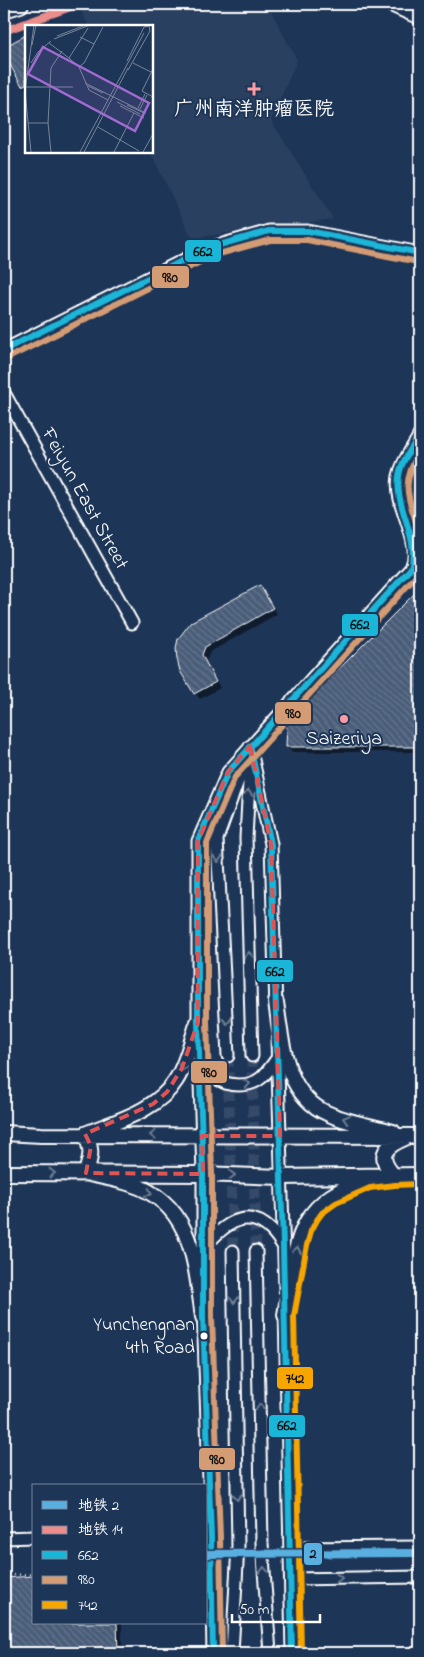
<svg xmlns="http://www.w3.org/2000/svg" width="424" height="1657" font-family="'Indie Flower','LXGW WenKai TC',sans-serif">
<defs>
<pattern id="building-back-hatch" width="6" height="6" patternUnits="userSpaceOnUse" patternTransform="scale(1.25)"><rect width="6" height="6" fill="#4a5d79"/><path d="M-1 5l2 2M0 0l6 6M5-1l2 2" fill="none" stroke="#65758d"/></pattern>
</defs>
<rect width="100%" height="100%" fill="#1d3557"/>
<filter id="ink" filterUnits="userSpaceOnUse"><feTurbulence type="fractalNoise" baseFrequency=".02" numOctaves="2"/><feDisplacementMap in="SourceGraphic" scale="10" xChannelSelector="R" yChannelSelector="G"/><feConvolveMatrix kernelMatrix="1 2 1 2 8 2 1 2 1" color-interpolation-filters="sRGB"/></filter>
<g filter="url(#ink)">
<!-- built -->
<path fill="#2a4161" d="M78,4H267L297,60L271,120L333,219L192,238L150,151H151V26H89Z"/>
<!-- shadow -->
<path fill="#0007" d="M50,23L53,26H44Z
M26,36V89L23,86L4,51V49Z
M260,586L265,592L277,614L210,652L206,661L220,688L200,699L195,693L182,670Z
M420,590V752H292L287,747L288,721Z
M5,1579L34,1623H122V1653H6Z"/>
<!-- building -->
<path fill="url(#building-back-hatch)" stroke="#fff" d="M26,35V57L24,58L26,62V84L22,86L4,54V47Z
M260,585L273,608L205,647L202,655L216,682L194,694L180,671L177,659L176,648L178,639L191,622Z
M420,588V747H286L287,721Z
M34,1576V1623H117L118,1653H4V1578Z"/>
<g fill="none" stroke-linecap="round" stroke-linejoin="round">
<!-- minor-tunnel -->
<path stroke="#344968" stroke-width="11" stroke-dasharray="11 5.5" stroke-linecap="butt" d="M228,1056L233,1251
M252,1056L256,1251"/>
<defs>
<path id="minor" d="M4,350L194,255L216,246L269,231H308L420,253
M4,393L132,623
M401,505L420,466
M250,746L271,844L276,1010
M250,763L246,838L252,1056
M277,1041L285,1290
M200,1053C210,1072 216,1085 239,1085C247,1085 255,1083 261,1078C268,1072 273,1064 278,1057
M228,1056L217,839L248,753
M203,1249C221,1227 245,1205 271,1230C276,1235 280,1241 283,1246
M256,1251L262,1543L270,1653
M203,1287V1174L198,1022V841L228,772L411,568C424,542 393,507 399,476C402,461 413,448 420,434
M203,1308L211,1537L213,1653
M285,1308L292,1653
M4,1538L34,1537
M290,1548L420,1547
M291,1579L420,1577
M232,1653L238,1546L233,1251"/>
<path id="major" d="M391,4L420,17
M276,1002C282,1043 285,1096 329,1114C349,1123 372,1126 393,1132
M198,1022C191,1041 187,1063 176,1080C157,1111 116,1121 85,1134C93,1151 91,1155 86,1173C101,1177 116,1179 131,1184C193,1204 195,1263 203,1317
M4,1133L41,1135L420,1136
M4,1173L203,1174L281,1177L420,1175
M394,1176C377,1157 383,1147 405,1138
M285,1315C297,1247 292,1202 369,1179"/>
<path id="highway" d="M419,4H420
M4,9L20,4"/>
</defs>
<!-- minor casing -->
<use href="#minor" stroke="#fff" stroke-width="15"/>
<!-- major casing -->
<use href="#major" stroke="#fff" stroke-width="18"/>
<!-- highway casing -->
<use href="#highway" stroke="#fff" stroke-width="20"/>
<!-- path -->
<path stroke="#fff" stroke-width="2" stroke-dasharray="1 4" stroke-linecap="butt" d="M4,1575L34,1574"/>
<!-- minor -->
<use href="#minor" stroke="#1d3557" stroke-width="11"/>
<!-- major -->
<use href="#major" stroke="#1d3557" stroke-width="14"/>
<!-- highway -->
<use href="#highway" stroke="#1d3557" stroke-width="16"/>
<defs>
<path id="bus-1" d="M4,350L194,255L216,246L269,231H308L420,253
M250,746L271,844L283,1246L292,1653
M213,1653L211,1537L203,1317V1174L198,1022V841L228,772L411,568C420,536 394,508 399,476C401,461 413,447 420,434"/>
<path id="bus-2" d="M8,358L198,263L219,254L270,240H307L418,262
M420,451C398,488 410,498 420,535
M222,1653L220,1537L212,1317V1174L207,1022V843L235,777L418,574L420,568"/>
<path id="bus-3" d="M301,1653L294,1316L307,1245L311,1231L317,1220L322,1213L336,1203L370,1188L395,1185L420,1184"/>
</defs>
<!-- bus-1 casing -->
<use href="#bus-1" stroke="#1d3557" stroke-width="10"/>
<!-- bus-2 casing -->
<use href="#bus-2" stroke="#1d3557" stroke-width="10"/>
<!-- bus-3 casing -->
<use href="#bus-3" stroke="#1d3557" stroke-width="10"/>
<!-- bus-1 -->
<use href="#bus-1" stroke="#1ab6d8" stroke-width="6"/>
<!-- bus-2 -->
<use href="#bus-2" stroke="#d39c74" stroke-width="6"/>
<!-- bus-3 -->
<use href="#bus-3" stroke="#f7a600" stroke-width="6"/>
<defs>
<path id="metro-1" d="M206,1554L420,1553"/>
<path id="metro-2" d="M4,31L79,4"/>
</defs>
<!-- metro-1 casing -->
<use href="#metro-1" stroke="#1d3557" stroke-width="11"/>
<!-- metro-2 casing -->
<use href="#metro-2" stroke="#1d3557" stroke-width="11"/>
<!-- metro-1 -->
<use href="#metro-1" stroke="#5aafe1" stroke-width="8"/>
<!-- metro-2 -->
<use href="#metro-2" stroke="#ea8d8b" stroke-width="8"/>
</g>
<!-- one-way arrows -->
<defs><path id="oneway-chevron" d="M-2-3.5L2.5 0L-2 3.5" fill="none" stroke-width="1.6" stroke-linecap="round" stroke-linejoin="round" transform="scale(1.25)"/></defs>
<g stroke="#6c7c92">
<use href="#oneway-chevron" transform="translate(248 793) rotate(-87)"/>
<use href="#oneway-chevron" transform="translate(218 859) rotate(87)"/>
<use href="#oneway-chevron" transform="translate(249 955) rotate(-91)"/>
<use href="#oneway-chevron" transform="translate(227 1021) rotate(87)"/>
<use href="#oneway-chevron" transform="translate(182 1068) rotate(112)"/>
<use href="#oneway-chevron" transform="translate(247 1084) rotate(-11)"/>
<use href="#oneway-chevron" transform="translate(346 1119) rotate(-165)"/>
<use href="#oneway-chevron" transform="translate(153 1135) rotate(-179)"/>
<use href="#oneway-chevron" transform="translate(52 1173)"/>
<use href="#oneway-chevron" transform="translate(232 1175) rotate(2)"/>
<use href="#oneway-chevron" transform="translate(149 1193) rotate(27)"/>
<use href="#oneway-chevron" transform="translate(297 1250) rotate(-79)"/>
<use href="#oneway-chevron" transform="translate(234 1300) rotate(89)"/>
<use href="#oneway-chevron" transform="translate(260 1407) rotate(-91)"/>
<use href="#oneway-chevron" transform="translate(237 1497) rotate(89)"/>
<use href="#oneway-chevron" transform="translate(264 1570) rotate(-94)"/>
<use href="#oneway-chevron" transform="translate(339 1578) rotate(-1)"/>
</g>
</g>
<!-- marked area -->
<path fill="none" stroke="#de5353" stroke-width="4" stroke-dasharray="10 6" stroke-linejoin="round" d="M250,746L271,844L280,1136H202L203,1174L86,1173L91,1146L85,1134L153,1104L167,1092L182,1068L198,1022V841L228,772Z"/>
<!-- markers -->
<g fill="#ff9aa2" stroke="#1d3557" stroke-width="2">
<path d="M251.5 81.5h5v5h5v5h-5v5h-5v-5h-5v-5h5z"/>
<circle cx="344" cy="719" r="5"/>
</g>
<circle fill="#fff" stroke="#1d3557" stroke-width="2" cx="204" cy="1336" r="4.5"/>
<g text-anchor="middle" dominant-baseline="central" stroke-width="4" stroke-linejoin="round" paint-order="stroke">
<!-- bus labels -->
<g font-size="19" fill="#fff" stroke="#1d3557" text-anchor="end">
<text x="195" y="1325">Yunchengnan<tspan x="195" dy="23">4th Road</tspan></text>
</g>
<!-- poi labels -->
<g font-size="20" fill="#fff" stroke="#1d3557">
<text x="254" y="110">广州南洋肿瘤医院</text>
<text x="344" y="739">Saizeriya</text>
</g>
<!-- street labels -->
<g font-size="20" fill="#fff" stroke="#1d3557">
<text transform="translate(84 499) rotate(61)">Feiyun East Street</text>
</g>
</g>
<!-- overview -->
<g transform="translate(25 25)">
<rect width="128" height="128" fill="#1d3557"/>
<path fill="none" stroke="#77869a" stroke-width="1" d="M32,11L58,1M55,12L69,19M29,14L65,0M24,18L44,33M7,20L11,0M44,33L54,42L64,65L83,75M44,33L63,3M102,36L119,2L124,1M6,38L13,27L26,16M108,38L126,47M54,42L59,38L78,2M128,44L117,66L128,72M103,45L125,6L124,1M60,58L121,88M63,61L78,68M1,62H48M92,77L115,89M102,80L119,88M95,81L119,93M113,83L120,69M115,84L122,70M3,98H23M73,102L114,126M6,127L0,66L9,0M26,127L23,98L26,43L37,26M55,127L119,8M59,127L103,43M89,127L109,88M118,127L128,109"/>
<path fill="#a36bd2" fill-opacity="0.15" stroke="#a36bd2" stroke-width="2.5" d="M18,22L124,78L110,106L3,49Z"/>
<rect width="128" height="128" fill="none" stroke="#fff" stroke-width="2.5"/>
</g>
<g stroke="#1d3557" stroke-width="2">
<rect x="184" y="239" width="38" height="24" rx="5" fill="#1ab6d8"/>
<rect x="151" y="265" width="39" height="24" rx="5" fill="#d39c74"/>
<rect x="341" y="613" width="38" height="24" rx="5" fill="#1ab6d8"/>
<rect x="274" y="701" width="38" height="24" rx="5" fill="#d39c74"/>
<rect x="256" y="959" width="38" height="24" rx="5" fill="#1ab6d8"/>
<rect x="190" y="1060" width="38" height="24" rx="5" fill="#d39c74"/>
<rect x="276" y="1366" width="38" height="24" rx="5" fill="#f7a600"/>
<rect x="268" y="1414" width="38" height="24" rx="5" fill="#1ab6d8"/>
<rect x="198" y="1447" width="38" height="24" rx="5" fill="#d39c74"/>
<rect x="303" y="1542" width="20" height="24" rx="5" fill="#5aafe1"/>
</g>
<g font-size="14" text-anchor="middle" font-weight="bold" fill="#111">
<text x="203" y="256">662</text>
<text x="170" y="282">980</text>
<text x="360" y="629">662</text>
<text x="293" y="718">980</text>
<text x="275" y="976">662</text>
<text x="209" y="1077">980</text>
<text x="295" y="1383">742</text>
<text x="287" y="1430">662</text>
<text x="217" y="1464">980</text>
<text x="313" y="1558">2</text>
</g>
<!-- margin -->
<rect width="424" height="1657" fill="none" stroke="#1d3557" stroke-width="20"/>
<rect x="10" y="10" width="404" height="1637" fill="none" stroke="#fff" stroke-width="2" filter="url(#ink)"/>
<!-- legend -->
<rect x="32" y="1484" width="175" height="140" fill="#1d3557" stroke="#77869a"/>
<rect x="42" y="1501" width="25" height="8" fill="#5aafe1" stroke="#77869a"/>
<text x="78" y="1510" font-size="15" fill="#ffffff">地铁 2</text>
<rect x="42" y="1526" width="25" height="8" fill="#ea8d8b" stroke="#77869a"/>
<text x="78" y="1534" font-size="15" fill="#ffffff">地铁 14</text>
<rect x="42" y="1551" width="25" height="8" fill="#1ab6d8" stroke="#77869a"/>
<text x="78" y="1560" font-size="15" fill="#ffffff">662</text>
<rect x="42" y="1576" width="25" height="8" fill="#d39c74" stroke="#77869a"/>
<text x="78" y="1584" font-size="15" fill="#ffffff">980</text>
<rect x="42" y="1601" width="25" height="8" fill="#f7a600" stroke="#77869a"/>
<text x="78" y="1610" font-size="15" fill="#ffffff">742</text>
<!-- scale -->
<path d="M232 1614v8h88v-8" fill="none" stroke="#ffffff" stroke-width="2.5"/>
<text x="239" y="1614" font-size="15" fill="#ffffff" stroke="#1d3557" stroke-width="4" paint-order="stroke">50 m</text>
</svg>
